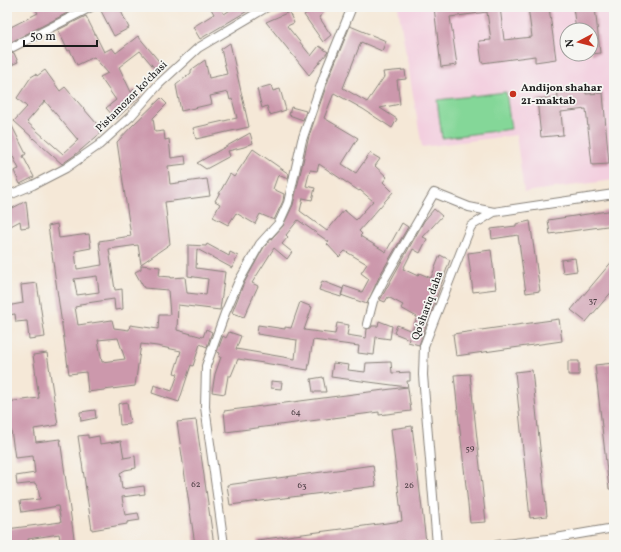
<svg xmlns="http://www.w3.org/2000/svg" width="621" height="552" font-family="Vollkorn,serif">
<rect width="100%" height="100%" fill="#f6f6f2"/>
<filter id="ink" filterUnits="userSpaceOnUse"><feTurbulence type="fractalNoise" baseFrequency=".025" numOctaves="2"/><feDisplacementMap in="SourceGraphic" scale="8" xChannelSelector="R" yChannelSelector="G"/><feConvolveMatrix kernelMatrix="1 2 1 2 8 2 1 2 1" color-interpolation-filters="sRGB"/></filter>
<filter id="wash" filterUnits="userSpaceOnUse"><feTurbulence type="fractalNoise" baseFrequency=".012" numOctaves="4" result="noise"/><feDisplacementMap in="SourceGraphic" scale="16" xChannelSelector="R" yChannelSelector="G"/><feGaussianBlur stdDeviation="0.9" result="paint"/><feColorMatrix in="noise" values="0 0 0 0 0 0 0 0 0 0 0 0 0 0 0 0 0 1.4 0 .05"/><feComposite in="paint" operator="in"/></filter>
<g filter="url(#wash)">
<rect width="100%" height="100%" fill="#f5e8d7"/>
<!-- built -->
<path fill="#f3cfdf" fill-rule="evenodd" d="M398,7H614V180L524,192L516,135L422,147ZM567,30H591V54H567Z"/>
<!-- green -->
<path fill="#84d798" stroke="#507a5a" d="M506,92L511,129L442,138L437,100Z"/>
<g id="blocks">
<!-- building -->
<path fill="#cc98ac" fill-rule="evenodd" d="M34,7H79L7,44V29L38,13Z
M99,7H119L129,28L114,36Z
M210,7H220L224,14L235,7H254L200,39L193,27L214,14Z
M315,7H318L323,14L319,17L331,35L323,42L304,15Z
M434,7H500L504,40L532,37L528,7H549L556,59L535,62V56L482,63L479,41L491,40L487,12L450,17L457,65L441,67Z
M573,7H595L600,53L591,54V30H576Z
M289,12L294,23L287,26L311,56L319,46L328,52L309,75L266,22Z
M86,16L104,52L112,48L116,53L138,36L163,66L157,71L140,51L119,67L131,92L134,89L141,96L116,119L106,108L116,100L100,77L108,73L94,57L77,65L70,50L68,51L58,30Z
M350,26L386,41L382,51L361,42L343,88L367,102L384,77L383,72L405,70L406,79L397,80L400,104L380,108L397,119L392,128L363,109L334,93L324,118L358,138L342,164L356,173L370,153L380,159L375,166L387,177L383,182L393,192L359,231L362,234L360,236L386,252L402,223L408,227L380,275L367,304L341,295L344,286L362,292L369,279L361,273L367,264L345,251L339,257L327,244L329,242L298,220L286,235L288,237L282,244L292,252L287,259L274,248L252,283L258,286L244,317L232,313L243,285L264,247L283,226L293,205L309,136L330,75ZM319,164L359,191L360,190L373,201L356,220L344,210L327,231L300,211L303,198L312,200L315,188L306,186L310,170L317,171Z
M230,43L249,127L196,139L193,128L237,118L232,99L230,100L228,92L210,96L212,104L181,111L176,85L191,73V70L205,60L209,78L227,74L221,49Z
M14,53L18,62L7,67V55Z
M45,70L60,91L65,87L103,131L75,155L62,164L14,121L27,107L17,98L31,77L36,74L37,76ZM45,101L78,140L63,154L27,122Z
M271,85L273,91L280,89L286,110L270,115L267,106L262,108L257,89Z
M585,86L586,94L603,93L609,164L592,165L586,109L561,112L563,135L541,137L537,99L558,97L557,89Z
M161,98L167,104L153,118L155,132L164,131L165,140L169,139L171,158L185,156L186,164L168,166L170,184L207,179L210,196L165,202L170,244L141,264L138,245L109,249L115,290L122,289L123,309L115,310L114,299L80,304V306L75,307L78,325L112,320L114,328L129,330L130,325L158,329L159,315H170L168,290L144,288L135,272L141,269V265L160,267L159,276L171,277V278L185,277L187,293L206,295L208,279L188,276V245L206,246L207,244L229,256L230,252L238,256L232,268L197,249L196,268L225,272L220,310L178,305L177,330L203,337L206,329L212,332L207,347L200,344L193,366L191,365L179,402L152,393L154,385L172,391L178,374L174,373L181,351L157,346L141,344L135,386L88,392L86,372L69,374L48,226L57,224L59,238L89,234L91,248L75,251L77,269L102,265L99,241L131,236L117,142L132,126ZM97,276L99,292L77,295L74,279ZM118,338L125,359L102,362L98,340Z
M291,107L306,111L303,120L289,115Z
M7,116L26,154L23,156L34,177L20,184L14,171L19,169L7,144Z
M250,133L253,143L244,147L228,151L230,156L206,169L197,163Z
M253,149L289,174L288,179L278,175L273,189L284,194L283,201L274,220L260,214L255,224L236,213L228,225L213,217L220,204L215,201L230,174L234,177Z
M26,201L29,227L21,228L20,221L7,228V211Z
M434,209L442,216L423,237L427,239L420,253L413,249L403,269L418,276L419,273L431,278L440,255L450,260L419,345L408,342L409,339L394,333L397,325L412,331L417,317L401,308L403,305L388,297L385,302L380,300L424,221Z
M614,210V225L550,234L548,220Z
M530,221L540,291L526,293L518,235L492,239L491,229L516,226V224Z
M491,250L496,289L473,292L468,253Z
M575,258L577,271L563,273L561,260Z
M614,259V289L586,322L571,310Z
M322,281L343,289L341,297L319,290Z
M37,283L45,337L29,339L27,321L16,322L15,314L7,315V306L23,303L21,285Z
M300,302L312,307L304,330L335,334L337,323L349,325L347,335L366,338L367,329L371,328L372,326H378L379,321L392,326L390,339L376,337L374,355L358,353L359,346L313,340L308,370L238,359L231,376H228L225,394L212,392L215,374L221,357H219L220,353L217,352L223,336L226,338L229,332L241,336L236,349L295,359L297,340L257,334L258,325L285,329V327L291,328Z
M559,319L562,341L456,356L453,334Z
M47,353L58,425L34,429L36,442L60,439L75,545H61L59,534L28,539L29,545H7V529L61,522L58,506L22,512L20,501L40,499L38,488L35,483L17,485L16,476L35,473L33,456L15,458L11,430L7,431V402L39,398L33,355Z
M568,361H579V375H568Z
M391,362L392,373L410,372V381H407L411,411L379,415V412L226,432L224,411L407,387L331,377L333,363L349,365L348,370L365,372L366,363Z
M614,363V489H609L595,365Z
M532,370L547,516L530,518L515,372Z
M470,374L486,522L470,523L454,375Z
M323,377L326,392H313L311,379Z
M271,381L282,382L281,389L271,388Z
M127,402L130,424L120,425L118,404Z
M95,410L96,418L81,421L80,412Z
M196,420L214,545H195L177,422Z
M412,426L426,542L405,544L404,541L371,545H258L257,540L402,521L391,429Z
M88,435V438L99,436L100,444L121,441L124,458L135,456L136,468L125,470L120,473L122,489L144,486L145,494L122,497L125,515L138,513L140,520L127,522V524L92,530L78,436Z
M373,465L376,486L230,505L227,485Z"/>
</g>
</g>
<g filter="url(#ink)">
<use href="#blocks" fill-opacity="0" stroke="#88827a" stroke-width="1"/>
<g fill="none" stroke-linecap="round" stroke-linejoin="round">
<defs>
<path id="street" d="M7,50L91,7
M7,196L33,185L66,168L99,145L131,116L159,84L198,48L267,7
M367,324L373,301L385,278L434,193L469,207L494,212
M224,545L205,407L206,366L225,313L238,283L260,244L279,223L288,203L302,140L325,73L352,7
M437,545L423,375L424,346L461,251L471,226L494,212L614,194
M497,545L556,538L614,528"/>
</defs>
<!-- street casing -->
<use href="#street" stroke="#88827a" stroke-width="10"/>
<!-- street -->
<use href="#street" stroke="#fff" stroke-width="8"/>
</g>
</g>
<!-- markers -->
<circle fill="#c8321e" stroke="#f6f6f2" stroke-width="1.5" cx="513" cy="94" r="4"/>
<g text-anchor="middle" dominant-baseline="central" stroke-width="3.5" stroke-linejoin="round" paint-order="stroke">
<!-- number labels -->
<g font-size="9" fill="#483b40">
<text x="593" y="300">37</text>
<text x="296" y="412">64</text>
<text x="470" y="448">59</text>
<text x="196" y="484">62</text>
<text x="302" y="485">63</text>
<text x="409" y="485">26</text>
</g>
<!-- poi labels -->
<g font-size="11" font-weight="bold" fill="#1c1c1c" stroke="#f6f6f2" text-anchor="start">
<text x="521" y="88">Andijon shahar<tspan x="521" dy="13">21-maktab</tspan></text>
</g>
<!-- street labels -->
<g font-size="11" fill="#1c1c1c" stroke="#f6f6f2">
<text transform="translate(132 97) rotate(-45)">Pistamozor koʻchasi</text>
<text transform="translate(428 306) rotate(-70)">Qo'shariq daha</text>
</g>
</g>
<!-- margin -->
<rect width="621" height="552" fill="none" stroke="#f6f6f2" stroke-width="24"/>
<!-- north arrow -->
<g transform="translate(579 42) rotate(263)"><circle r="19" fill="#f6f6f2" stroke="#9f9f9c"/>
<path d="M0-3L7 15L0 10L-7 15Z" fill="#c8321e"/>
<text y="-6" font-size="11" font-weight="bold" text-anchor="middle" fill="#1c1c1c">N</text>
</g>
<!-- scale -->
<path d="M24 40v6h73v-6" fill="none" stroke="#1c1c1c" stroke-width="2"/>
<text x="30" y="40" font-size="12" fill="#1c1c1c" stroke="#f6f6f2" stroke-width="3" paint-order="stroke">50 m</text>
</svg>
